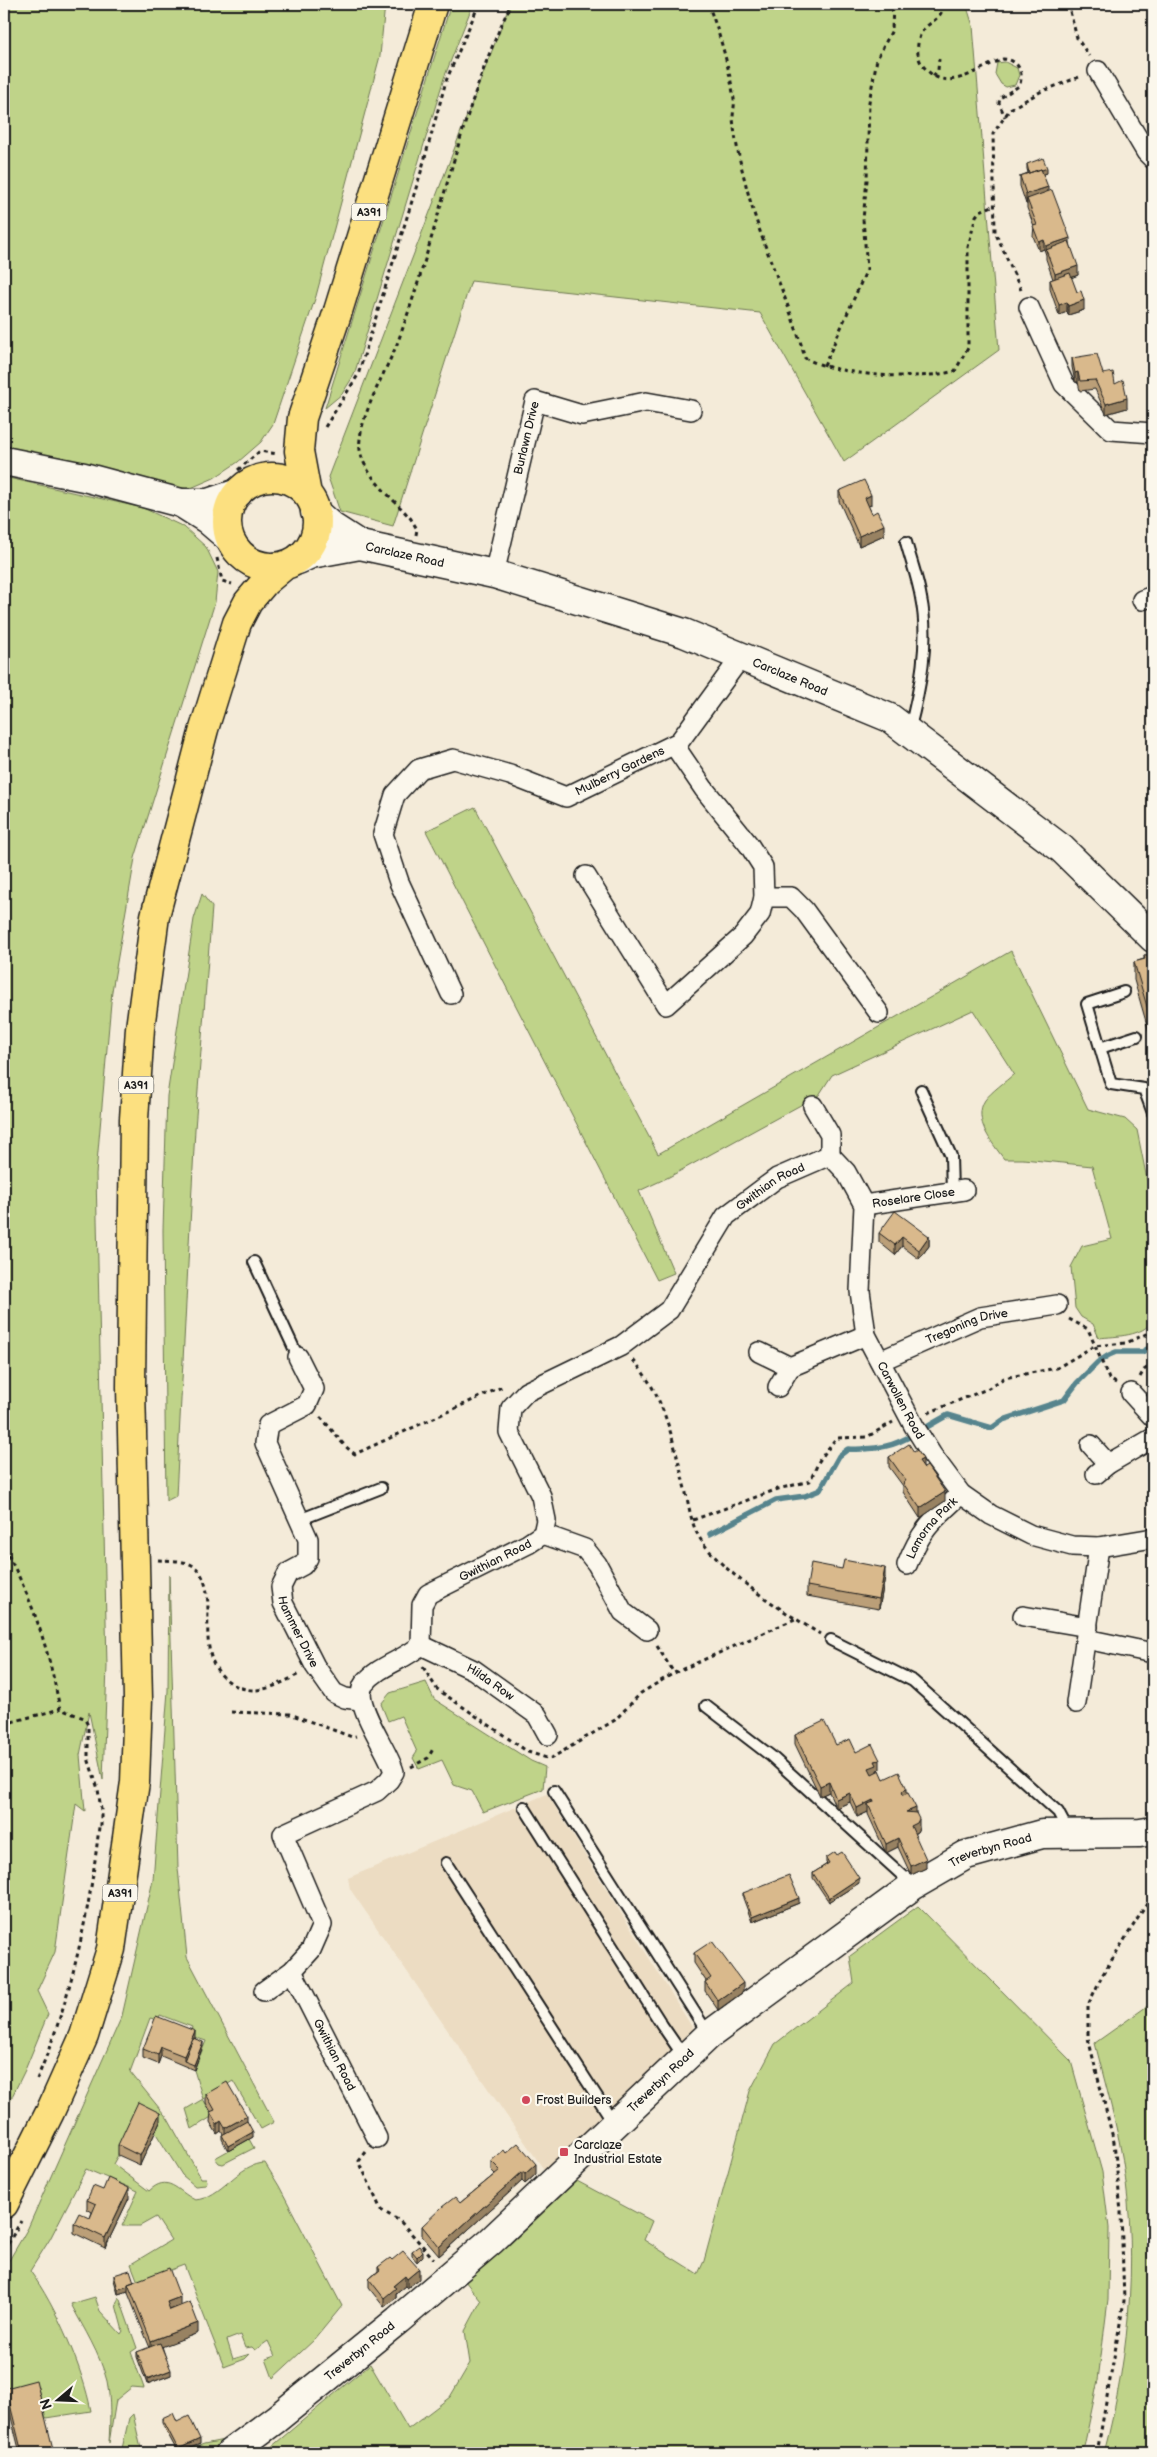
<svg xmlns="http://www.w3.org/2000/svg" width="1157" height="2457" font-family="'Balsamiq Sans',sans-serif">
<rect width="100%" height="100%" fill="#f4ebd9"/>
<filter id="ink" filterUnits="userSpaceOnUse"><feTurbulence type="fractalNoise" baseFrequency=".02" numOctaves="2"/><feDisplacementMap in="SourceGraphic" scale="10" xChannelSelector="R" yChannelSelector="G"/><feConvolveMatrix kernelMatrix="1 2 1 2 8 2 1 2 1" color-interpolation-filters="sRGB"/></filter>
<g filter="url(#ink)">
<!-- built -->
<path fill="#ecdcc2" d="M547,1794L697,2035L547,2174L350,1889L348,1878Z"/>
<!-- green -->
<path fill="#bfd389" stroke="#6e7852" d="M4,4H385L380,56L316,296L273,424L261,442L238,462L214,478L184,491L4,447Z
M451,4H473L444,78L354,375L342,394L325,408Z
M510,4H966L973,26L999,350L844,462L760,313L471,281L393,526L340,512L328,477Z
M1005,62L1017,68L1019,75L1015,85L1006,87L1001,84L995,74L997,63Z
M4,477L143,508L184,527L206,547L218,572L215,602L135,858L112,991L96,1174L107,1666L103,1780L89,1712L80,1755L85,1811L76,1804L55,1952L37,1991L48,2014L25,2070L4,2113Z
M475,807L658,1154L1011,951L1088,1109L1125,1119L1137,1130L1153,1209V1320C1143,1337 1116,1336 1099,1338L1093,1324L1081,1317L1075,1308L1071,1267L1082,1246L1112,1239L1092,1166L1023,1159H1004C993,1144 972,1120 985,1100C992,1091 1005,1082 1014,1074L973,1010L832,1075L819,1095L669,1177L639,1191L674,1273L657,1280L426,831Z
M202,894L212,907L195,1129L176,1496L166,1501L163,1230L167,1096L194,919Z
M169,1574L178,1868L187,1957L274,2122L261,2129L233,2081L203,2099L213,2116L192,2129L186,2109L203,2099L194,2070L206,2041L194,2037L195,2032L191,2031L192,2027L160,2015L158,2020L150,2018L130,2072L168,2119L201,2178H206L207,2181L206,2185L195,2186L182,2175L155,2132L160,2122L118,2155L113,2164L149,2191C168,2173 177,2191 195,2200C222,2198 238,2163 265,2163L279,2186L342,2306L314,2340L273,2378L266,2359L275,2356L268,2341L255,2350L252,2347L245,2348L240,2335L227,2340L233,2359L250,2354L245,2359L224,2367L184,2265L138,2282L131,2264L171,2240L156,2217L140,2226H122L138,2191L86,2169L50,2239L30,2271C56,2306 83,2369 91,2411L46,2418L37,2385L4,2393V2269L28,2228L122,2016L153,1880L168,1691Z
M426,1682L434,1699L531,1761L545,1767L543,1789L483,1812L472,1791L454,1785L442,1760L419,1769L413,1758L417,1752L401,1716L388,1721L381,1704L390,1693Z
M918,1906L1071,2061L1102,2172L1109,2228L1108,2300L1098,2380L1084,2447L1080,2453H264L370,2364L408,2429L450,2397L470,2363L465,2331L481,2301L465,2281L575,2180L652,2221L644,2240L698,2274L704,2261L750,2091L775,2044L854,1983L850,1956Z
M1153,2002V2453H1104C1131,2351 1140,2244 1119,2140C1112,2107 1103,2075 1095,2043Z
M249,2139L254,2148L223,2164L219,2163L215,2158Z
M95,2297L100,2311L121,2334L123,2331L116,2305L119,2297L137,2348L131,2352L144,2388L132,2387L116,2400L109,2443C110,2422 111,2401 107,2381C100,2354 84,2329 71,2304Z
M133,2414L142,2453H121L129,2418Z
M224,2440L210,2453H180L204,2444Z"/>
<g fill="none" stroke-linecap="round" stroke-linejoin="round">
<!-- stream -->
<path stroke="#56848d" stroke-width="5.5" d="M710,1534L776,1500L805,1496L820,1490L839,1456L848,1449C898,1451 907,1437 948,1415L992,1428L1003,1420L1064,1400L1077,1383L1098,1362L1109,1355L1116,1352H1142L1153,1346"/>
<defs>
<path id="lane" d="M906,542C911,561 918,579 921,598C930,641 920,690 909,731
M1124,992L1087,1004L1111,1084L1144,1089L1153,1113
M1100,1048L1137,1036
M921,1090L951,1156L952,1192
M254,1262L298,1357
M299,1520L381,1488
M831,1640L913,1681L1058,1812L1068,1831
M706,1706L771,1756L913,1885
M554,1791L709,2035
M524,1807L662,2025L684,2057
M446,1863L614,2123"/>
<g id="street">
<path d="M1098,71L1146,152L1153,159"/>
<path d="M1029,307L1064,384L1111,430L1153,433"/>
<path id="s1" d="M494,574L535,401L582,415L646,402L691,410"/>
<path d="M1142,600L1153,596"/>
<path d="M586,876L666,1005L743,936L760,914L764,897L763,867L749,845L704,789L674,745"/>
<path d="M764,897H791L804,910L879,1013"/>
<path id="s2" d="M451,994L399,882L383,834L395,795L419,769L453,759L510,775L566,797L679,742L741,657"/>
<path id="s3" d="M813,1106L830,1135V1155L846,1172L864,1205L860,1291L866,1335L914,1426L932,1455L961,1494L991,1515L1031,1535L1072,1546L1099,1547L1153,1538"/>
<path id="s4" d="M864,1205L964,1190"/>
<path d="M759,1352L790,1367L778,1387"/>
<path id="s5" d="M298,1357L314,1389L307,1405L268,1425L265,1443L308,1539V1558L303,1565L288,1573L281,1587L283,1603L315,1666L334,1693L345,1698L360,1700"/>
<path id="s6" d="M880,1361L980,1317L1057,1305"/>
<path d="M790,1367L866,1335"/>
<path d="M1131,1393L1153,1417"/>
<path d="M1091,1445L1108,1464"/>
<path d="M1096,1474L1108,1464L1153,1438"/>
<path d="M543,1534L585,1549L597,1564L623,1612L647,1630"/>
<path id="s7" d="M907,1565C921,1529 933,1520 961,1494"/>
<path d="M1023,1616L1088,1627"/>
<path d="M1086,1639L1153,1653"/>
<path id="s8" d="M421,1645L474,1670L537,1715L548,1735"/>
<path d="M1076,1703L1099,1547"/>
<path id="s9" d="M292,1971L377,2138"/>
<path id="s10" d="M264,1991L292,1971L311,1950L322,1925L283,1834L377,1791L389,1780L394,1772C389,1751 351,1702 364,1684C379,1665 405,1660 421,1645L422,1605L428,1594L528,1544L543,1534L546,1520L541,1496L509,1432L511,1408L526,1392L621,1346L669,1310L726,1216L777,1178L830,1155"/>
</g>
<g id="secondary">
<path d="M4,461L84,477L181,503H208L238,493"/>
<path d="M181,503L208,520L229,538"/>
<path d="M315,512L332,527L360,545"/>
<path id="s11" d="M298,560L311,554L360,545L494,574L684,633L890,718L1062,849L1153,938"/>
<path id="s12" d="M230,2453L276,2419L398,2320L491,2241L709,2035L914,1885L966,1855L1042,1834L1140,1833L1153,1831"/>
</g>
<path id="highway" d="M227 522a45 45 0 1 1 90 0a45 45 0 1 1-90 0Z
M307,494L299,451L302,418L338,311L433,4
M4,2204L50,2112L84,2036L111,1949L135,1782L138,1699L131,1387L134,1119L140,1028L155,916L204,729L237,623L248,602L265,582L284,566"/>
</defs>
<!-- lane casing -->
<use href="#lane" stroke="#1c1c1c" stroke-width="14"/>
<!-- street casing -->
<use href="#street" stroke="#1c1c1c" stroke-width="22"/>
<!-- secondary casing -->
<use href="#secondary" stroke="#1c1c1c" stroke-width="31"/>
<!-- highway casing -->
<use href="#highway" stroke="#1c1c1c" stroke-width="31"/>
<!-- path -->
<path stroke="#1c1c1c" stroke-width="3" stroke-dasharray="4 4" stroke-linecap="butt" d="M708,4C720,34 729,67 734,99C735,105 733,112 733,118C735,142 741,166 747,189C762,247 789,300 805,358C838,376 919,381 955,371L968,348V247L976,216L980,211L995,205
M943,4C943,20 928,21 921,33C917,42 916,54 921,63C945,98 975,69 1003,59C1018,59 1025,73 1019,86L1000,98L999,103L1005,117
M1068,4L1077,38L1089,56
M933,76L938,70L939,59
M1021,290L995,232L993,134L1010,109L1040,92L1082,76
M824,366L867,269L863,219L867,180L869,102L877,59L892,30L893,4
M325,427L358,375L421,172L446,81L479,4
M238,470L260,451L277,454
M416,535L417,529L411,519C394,499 364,476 360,450C356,422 386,371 397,344C439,232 459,112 511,4
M217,558L222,581L232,584
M1069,1319L1088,1329L1109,1379L1116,1383
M633,1360C665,1396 674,1444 685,1489C689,1505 691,1526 701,1540C725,1575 783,1611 820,1634
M1140,1377L1144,1370L1153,1364
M928,1413L987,1389L1004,1378L1057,1368L1094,1346L1126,1343L1153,1331
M320,1417C333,1429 340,1444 355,1454L504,1386
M693,1520L778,1489L810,1481L819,1461L836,1438L867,1437L893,1422
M4,1548C33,1599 49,1651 60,1709L84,1718L88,1725V1758L98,1789L101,1810V1827
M158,1560C171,1561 189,1559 198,1570C222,1600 189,1656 231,1683C255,1698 276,1686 299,1674
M657,1646L674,1673
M423,1667L437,1689L528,1752L550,1759L615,1720L641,1693L674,1673L795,1619
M231,1712L290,1714L352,1737L356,1736
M4,1724L60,1709
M411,1767L428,1758L433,1749
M37,2079C71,1999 90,1912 99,1827
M366,2152L359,2161L381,2210L400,2221L434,2259
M4,2251L21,2221
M1097,2453L1124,2301L1121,2212L1114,2142L1088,2038V2005L1103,1974L1153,1894"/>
<!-- lane -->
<use href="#lane" stroke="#fbf7ec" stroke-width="10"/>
<!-- street -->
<use href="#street" stroke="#fbf7ec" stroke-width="19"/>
<!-- secondary -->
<use href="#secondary" stroke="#fbf7ec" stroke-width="28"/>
<!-- highway -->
<use href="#highway" stroke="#fce080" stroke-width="28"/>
</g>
<!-- wall -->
<path fill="#bb9f78" stroke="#1c1c1c" d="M1027,164L1047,173L1043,174L1048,191L1070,243L1078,275L1071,278L1084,310L1068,315L1067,312L1059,315L1050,289V280L1053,279L1046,259V255L1044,249L1039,251L1033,236L1034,226L1027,208V204H1026L1020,186V176L1028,173L1027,169Z
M1072,358L1103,374L1115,384L1127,408L1106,414L1095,389L1080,391L1078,382H1075L1072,367Z
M839,491L871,505L868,506L884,535L859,546L839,501Z
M1144,955H1153V1046L1134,980V962L1144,959Z
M879,1233L929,1236V1246L919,1259L902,1246L895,1255L879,1242Z
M889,1457L923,1467L945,1501L920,1518L903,1492V1486L889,1467Z
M842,1569L885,1577L879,1609L807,1596V1586Z
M795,1735L836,1745L856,1752L880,1769L877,1770V1771L884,1779L907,1793L916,1813L919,1828L917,1832L914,1834L926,1868L911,1875L898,1847L886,1853L868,1814V1812L857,1817L850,1802L836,1808L829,1792L820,1796L795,1744Z
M826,1858L859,1883L829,1902L813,1878V1873L827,1864L826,1863Z
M743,1893L799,1903L752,1922L743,1898Z
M694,1953L743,1992L718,2010L705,1991V1982L706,1981L694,1963Z
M195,2038L203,2046L194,2070L161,2056L158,2064L143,2058V2049Z
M206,2094L247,2121L253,2137L228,2151L222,2139V2135L223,2134L221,2131L217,2134L210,2122L211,2112L206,2103Z
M160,2122L140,2165L118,2155V2145Z
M506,2153L536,2174L525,2184L522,2181L439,2256L422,2236V2226L460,2203L495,2174L491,2170V2161Z
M103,2190L129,2198L105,2248L74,2233V2223L90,2218L92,2212L87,2209V2200Z
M412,2251L423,2256L417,2262L412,2256Z
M392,2260L419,2279L407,2288L405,2286L396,2293V2298L384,2307L369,2288V2279L378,2271V2267Z
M114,2275L134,2282L180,2306L198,2333L162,2346L171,2375L147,2384L137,2357V2352L150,2348L128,2293V2291L118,2294L114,2280Z
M6,2388L54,2453H20L6,2397Z
M162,2418L177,2422L200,2444L178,2453L162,2423Z"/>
<!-- shaded-wall -->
<path fill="#988262" stroke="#1c1c1c" d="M1047,168V173L1030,179V174Z
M1048,187V197L1027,199V204H1026V194Z
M1070,238V247L1046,250V246Z
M1044,240V249L1039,251V242Z
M1078,266V275L1055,284V274Z
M1084,300V310L1068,315V306Z
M1067,302V312L1059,315V305Z
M1078,372V382H1075V373Z
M1127,398V408L1106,414V404Z
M871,495V505L865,508V498Z
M884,525V535L859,546V536Z
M929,1236V1246L919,1259V1250Z
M902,1237V1246L895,1255V1245Z
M923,1459V1468L919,1461Z
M945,1492V1501L920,1518V1508Z
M885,1568V1577L879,1609V1599Z
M880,1760V1769L877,1770V1774L869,1778V1768L875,1761Z
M829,1782V1792L820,1796V1786Z
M907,1789V1798L902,1801V1791Z
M850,1793V1802L836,1808V1799Z
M873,1800V1809L868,1804V1812L857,1817V1808Z
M916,1808V1817L906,1812Z
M919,1819V1828L917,1832L911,1835V1826Z
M898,1838V1847L886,1853V1844Z
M926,1859V1868L911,1875V1866Z
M859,1878V1883L829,1902V1898Z
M799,1898V1903L752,1922V1917Z
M743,1983V1992L718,2010V2001Z
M195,2031V2040L184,2061V2056Z
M203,2042V2046L194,2070V2065Z
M161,2047V2056L158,2064V2055Z
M160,2113V2122L140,2165V2156Z
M247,2116V2125L225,2138V2128Z
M221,2121V2131L217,2134V2124Z
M253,2132V2137L228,2151V2146Z
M536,2164V2174L525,2184V2174Z
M522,2172V2181L439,2256V2247Z
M129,2188V2198L105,2248V2238Z
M423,2251V2256L417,2262V2257Z
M419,2269V2279L407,2288V2279Z
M405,2276V2286L396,2293V2298L384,2307V2298L393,2286Z
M128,2286V2291L118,2294V2289Z
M180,2297V2306L167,2311V2302Z
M198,2323V2333L151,2351V2341Z
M171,2370V2375L147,2384V2379Z
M200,2439V2444L178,2453V2449Z"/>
<!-- building -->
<path fill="#d9b98c" stroke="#1c1c1c" d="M1043,158L1047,168L1042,170L1041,169L1029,173L1027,164Z
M1041,169L1048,187L1026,194L1020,176Z
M1052,190L1070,238L1046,246L1044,240L1039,242L1033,226L1037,225L1027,199Z
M1069,241L1078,266L1055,274L1046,250Z
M1070,273L1077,292L1081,291L1084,300L1068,306L1067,302L1059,305L1050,280Z
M1097,354L1103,374L1113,372L1115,384L1123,380L1127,398L1106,404L1095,380L1080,381L1078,372L1075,373L1072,358Z
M864,480L871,495L865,498L872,514L877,511L884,525L859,536L839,491Z
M1144,955H1153V1027L1134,962L1145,959Z
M895,1211L929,1236L919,1250L902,1237L895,1245L879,1233Z
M909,1444L914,1452L917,1450L923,1459L919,1461L924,1468L927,1466L945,1492L920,1508L903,1483L906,1481L889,1457Z
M844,1560L885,1568L879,1599L807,1586L811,1563L842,1569Z
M824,1721L836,1745L850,1739L856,1752L872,1744L880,1760L875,1761L877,1765L869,1768L872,1774L880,1770L884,1779L899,1772L907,1789L902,1791L903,1795L908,1793L916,1808L906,1812L916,1813L919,1819L917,1823L911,1826L926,1859L911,1866L898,1838L886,1844L868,1804L874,1802L873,1800L857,1808L850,1793L836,1799L829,1782L820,1786L795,1735Z
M835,1852L837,1855L842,1852L859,1878L829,1898L813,1873L829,1863L826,1858Z
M789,1875L799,1898L752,1917L743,1893Z
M712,1941L743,1983L718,2001L705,1982L711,1978L694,1953Z
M156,2016L195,2031L184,2056L161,2047L158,2055L143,2049Z
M193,2038L203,2042L194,2065L184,2061Z
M227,2082L247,2116L225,2128L221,2121L217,2124L210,2112L215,2110L206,2094Z
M138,2102L160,2113L140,2156L118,2145Z
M247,2121L253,2132L228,2146L222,2135Z
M518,2143L536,2164L525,2174L522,2172L439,2247L422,2226L442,2207L455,2197L460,2203L500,2170L491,2161L504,2150L506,2153Z
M108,2178L129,2188L105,2238L74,2223L79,2213L90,2218L96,2204L87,2200L93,2186L103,2190Z
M419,2246L423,2251L417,2257L412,2251Z
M403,2251L419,2269L407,2279L405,2276L393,2286L396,2288L384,2298L369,2279L380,2270L378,2267L390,2258L392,2260Z
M169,2268L180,2297L167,2302L170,2310L190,2302L198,2323L151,2341L128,2284Z
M130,2270L134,2282L128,2284V2286L118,2289L114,2275Z
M160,2343L171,2370L147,2379L137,2352Z
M36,2380L54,2453H22L6,2388Z
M173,2413L177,2422L189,2416L200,2439L178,2449L162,2418Z"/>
</g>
<!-- markers -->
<g fill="#d1495b" stroke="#fbf7ec" stroke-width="2">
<circle cx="526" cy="2100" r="5"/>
<rect x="559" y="2147" width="10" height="10" rx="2.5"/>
</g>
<g text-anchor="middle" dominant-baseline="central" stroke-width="4.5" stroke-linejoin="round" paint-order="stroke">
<!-- shield labels -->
<g fill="#fbf7ec" stroke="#5f5e5a" stroke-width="1">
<rect x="351.5" y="203.5" width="35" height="17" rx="4"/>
<rect x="118.5" y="1076.5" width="35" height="17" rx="4"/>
<rect x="102.5" y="1884.5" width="35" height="17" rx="4"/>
</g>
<g font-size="11" font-weight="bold" fill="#1c1c1c">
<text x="369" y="212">A391</text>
<text x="136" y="1085">A391</text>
<text x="120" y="1893">A391</text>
</g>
<!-- street labels -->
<g font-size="12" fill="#1c1c1c" stroke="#fbf7ec">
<text stroke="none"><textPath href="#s1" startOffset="140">Burlawn Drive</textPath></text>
<text stroke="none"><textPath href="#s11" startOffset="110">Carclaze Road</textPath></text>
<text stroke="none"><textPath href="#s11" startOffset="515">Carclaze Road</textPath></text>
<text stroke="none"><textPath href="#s2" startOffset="465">Mulberry Gardens</textPath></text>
<text stroke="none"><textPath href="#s10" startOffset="1151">Gwithian Road</textPath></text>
<text stroke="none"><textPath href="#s4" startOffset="50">Roselare Close</textPath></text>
<text stroke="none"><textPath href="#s6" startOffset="94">Tregoning Drive</textPath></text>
<text stroke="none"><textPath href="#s3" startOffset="319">Carwollen Road</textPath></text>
<text stroke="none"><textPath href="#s7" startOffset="45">Lamorna Park</textPath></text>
<text stroke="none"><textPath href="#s10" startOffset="611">Gwithian Road</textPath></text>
<text stroke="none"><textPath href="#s5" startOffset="329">Hammer Drive</textPath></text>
<text stroke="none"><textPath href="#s8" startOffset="79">Hilda Row</textPath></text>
<text stroke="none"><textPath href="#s12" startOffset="975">Treverbyn Road</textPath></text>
<text stroke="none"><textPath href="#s9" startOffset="94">Gwithian Road</textPath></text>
<text stroke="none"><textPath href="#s12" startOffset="570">Treverbyn Road</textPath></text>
<text stroke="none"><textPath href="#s12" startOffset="165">Treverbyn Road</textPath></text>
</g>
<!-- poi labels -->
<g font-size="12" fill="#1c1c1c" stroke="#fbf7ec" text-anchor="start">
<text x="536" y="2100">Frost Builders</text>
<text x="574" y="2145">Carclaze<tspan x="574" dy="14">Industrial Estate</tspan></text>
</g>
</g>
<!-- margin -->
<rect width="1157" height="2457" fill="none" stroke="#fbf7ec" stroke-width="20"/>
<rect x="10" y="10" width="1137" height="2437" fill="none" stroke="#1c1c1c" stroke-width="2" filter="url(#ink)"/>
<!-- north arrow -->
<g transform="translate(58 2400) rotate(251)" stroke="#fbf7ec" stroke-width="4" paint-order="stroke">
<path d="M0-4L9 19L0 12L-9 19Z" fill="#1c1c1c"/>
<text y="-8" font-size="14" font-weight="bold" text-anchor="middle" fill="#1c1c1c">N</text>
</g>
</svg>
